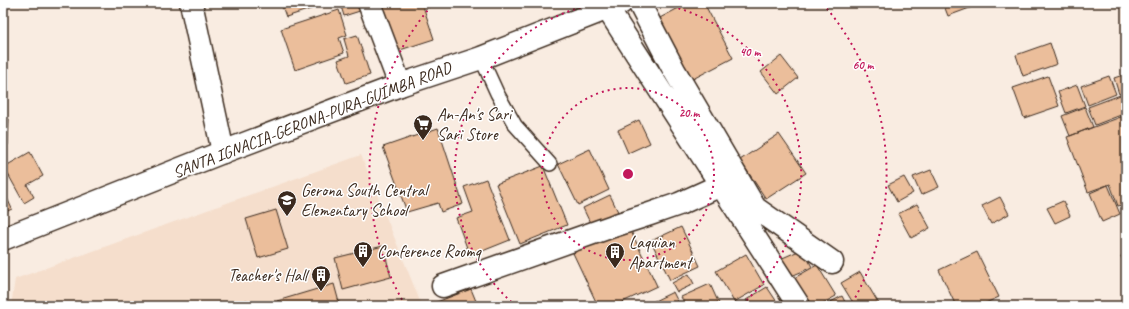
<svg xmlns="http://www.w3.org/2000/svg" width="1129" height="309" font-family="Caveat,sans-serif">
<rect width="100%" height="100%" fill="#f9ece1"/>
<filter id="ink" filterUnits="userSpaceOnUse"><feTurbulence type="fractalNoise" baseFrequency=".025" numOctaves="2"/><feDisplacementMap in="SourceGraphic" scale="8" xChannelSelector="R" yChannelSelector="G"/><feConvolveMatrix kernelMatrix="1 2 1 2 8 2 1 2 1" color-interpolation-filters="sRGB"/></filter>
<g filter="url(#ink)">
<!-- built -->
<path fill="#f5decc" d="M361,155L422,306H11L15,279Z"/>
<!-- building -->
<path fill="#ebbe9b" stroke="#3b2a1e" d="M281,3H329L286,17Z
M340,3H361L363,10L344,16Z
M381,3H422L434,39L397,51Z
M688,3H704L733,58L689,81L656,20Z
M943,3H983L948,16Z
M339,10L347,35L339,38L344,53L295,70L281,29Z
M357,35L370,75L346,83L338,60L349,56L344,39Z
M1050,43L1057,64L1023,76L1016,55Z
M781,56L798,78L778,94L761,72Z
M1126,74V92L1119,94L1114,78Z
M1048,76L1059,106L1024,118L1013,88Z
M1109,76L1116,94L1088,105L1081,86Z
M1077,85L1085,106L1066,113L1058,92Z
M1123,94L1126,104V113L1095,125L1088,107Z
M1085,107L1093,127L1070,136L1062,116Z
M1126,115V203L1118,206L1110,184L1088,192L1067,137Z
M3,119H9L8,145H3Z
M639,120L650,143L628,153L618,130Z
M438,128L463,204L441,212L438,203L407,212L383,147Z
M779,134L806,173L766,199L740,160Z
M590,149L609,190L578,205L558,164Z
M30,152L43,176L27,185L34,197L24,203L4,167Z
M543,166L567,225L520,244L496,184Z
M931,170L939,187L921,195L913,177Z
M904,177L913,193L897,202L888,185Z
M486,179L510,240L470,256L456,218L473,212L464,187Z
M1108,185L1120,214L1102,222L1090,193Z
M3,189L12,209L3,213Z
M610,195L620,216L593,229L583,208Z
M1000,197L1009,214L991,224L982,206Z
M1063,201L1070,216L1055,223L1047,208Z
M917,204L930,228L911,238L898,214Z
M276,210L288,249L258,258L246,219Z
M629,227L657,286L614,306H598L573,253Z
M681,227L700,266L670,280L651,241Z
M383,246L391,277L343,290L335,258Z
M803,249L812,267L787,278L778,260Z
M977,252L999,297L979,306H956L939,270Z
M1126,253V267L1121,256Z
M746,254L764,285L734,302L716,271Z
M817,265L836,296L818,306H804L789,281Z
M860,272L879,304L875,306H855L841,283Z
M689,274L694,284L677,292L672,283Z
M334,284L340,306H279L277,301Z
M710,284L720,306H686L681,297Z
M767,287L777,302L770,306H750L746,300Z
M471,289L478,306H430L429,305Z
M673,292L680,306H644Z
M842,296L847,306H823Z
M247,300L248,306H222Z"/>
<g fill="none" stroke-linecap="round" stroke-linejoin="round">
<defs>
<path id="lane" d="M481,58L497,93L515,125L550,164"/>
<path id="street" d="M191,3L223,152
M369,3L400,85
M639,3L674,70L755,208L832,262
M607,8L799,306
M443,286L613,226L650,214L679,204L721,185"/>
<path id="secondary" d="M3,239L223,152L400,85L481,58L621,3"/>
</defs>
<!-- lane casing -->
<use href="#lane" stroke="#3b2a1e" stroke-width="16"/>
<!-- street casing -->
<use href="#street" stroke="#3b2a1e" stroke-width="25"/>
<!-- secondary casing -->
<use href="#secondary" stroke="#3b2a1e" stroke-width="25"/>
<!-- lane -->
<use href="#lane" stroke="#fff" stroke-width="13"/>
<!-- street -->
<use href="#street" stroke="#fff" stroke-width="22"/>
<!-- secondary -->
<use href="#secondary" stroke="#fff" stroke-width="22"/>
</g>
</g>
<!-- distance rings -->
<g fill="none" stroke="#c2185b" stroke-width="2" stroke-dasharray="2 4">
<circle cx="628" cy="174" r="86"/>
<path d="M516 306A173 173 0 0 1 601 3M655 3A173 173 0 0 1 740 306"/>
<path d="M405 305A259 259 0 0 1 433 4M823 4A259 259 0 0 1 851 305"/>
</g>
<!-- icons -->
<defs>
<symbol id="supermarket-pin" viewBox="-11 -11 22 30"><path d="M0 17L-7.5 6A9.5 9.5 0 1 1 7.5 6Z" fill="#3b2a1e" stroke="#fff"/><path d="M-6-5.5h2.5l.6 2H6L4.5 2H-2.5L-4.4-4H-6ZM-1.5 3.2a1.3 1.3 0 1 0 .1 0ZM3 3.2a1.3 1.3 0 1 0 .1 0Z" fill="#fff"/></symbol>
<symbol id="school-pin" viewBox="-11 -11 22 30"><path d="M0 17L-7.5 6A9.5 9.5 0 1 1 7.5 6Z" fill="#3b2a1e" stroke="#fff"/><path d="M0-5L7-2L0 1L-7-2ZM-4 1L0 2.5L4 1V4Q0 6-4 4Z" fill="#fff"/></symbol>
<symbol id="building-pin" viewBox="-11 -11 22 30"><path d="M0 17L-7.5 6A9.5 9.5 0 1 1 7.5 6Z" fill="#3b2a1e" stroke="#fff"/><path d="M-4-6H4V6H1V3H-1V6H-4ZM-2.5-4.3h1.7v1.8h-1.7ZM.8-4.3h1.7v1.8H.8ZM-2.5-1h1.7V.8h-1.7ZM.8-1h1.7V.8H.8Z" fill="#fff"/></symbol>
</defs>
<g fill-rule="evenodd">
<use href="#supermarket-pin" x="412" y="113" width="22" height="30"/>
<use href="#school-pin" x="276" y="189" width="22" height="30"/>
<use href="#building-pin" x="352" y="240" width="22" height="30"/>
<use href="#building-pin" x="604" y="241" width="22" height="30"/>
<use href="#building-pin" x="310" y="264" width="22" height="30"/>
</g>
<g text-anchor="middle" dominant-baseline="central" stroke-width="3" stroke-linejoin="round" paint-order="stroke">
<!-- poi labels -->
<g font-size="17" fill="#3b2a1e" stroke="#fff" text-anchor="start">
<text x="437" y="114">An-An's Sari<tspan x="437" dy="20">Sari Store</tspan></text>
<text x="301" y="190">Gerona South Central<tspan x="301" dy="20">Elementary School</tspan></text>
<text x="629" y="242">Laquian<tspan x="629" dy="20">Apartment</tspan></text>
<text x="377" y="251">Conference Roomq</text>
<text x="307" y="275" text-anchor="end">Teacher's Hall</text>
</g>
<!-- street labels -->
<g font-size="17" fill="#3b2a1e" stroke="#fff">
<text transform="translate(312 120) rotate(-21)">SANTA IGNACIA-GERONA-PURA-GUIMBA ROAD</text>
</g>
</g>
<circle cx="628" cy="174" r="6" fill="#c2185b" stroke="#fff" stroke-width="2"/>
<g font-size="12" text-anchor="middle" font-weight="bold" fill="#c2185b" stroke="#fff" stroke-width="3" stroke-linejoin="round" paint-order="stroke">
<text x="750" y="56">40 m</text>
<text x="863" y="69">60 m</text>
<text x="689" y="117">20 m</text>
</g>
<!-- margin -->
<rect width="1129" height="309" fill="none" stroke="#fff" stroke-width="16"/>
<rect x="8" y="8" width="1113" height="293" fill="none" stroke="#3b2a1e" stroke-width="1.5" filter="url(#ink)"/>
</svg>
